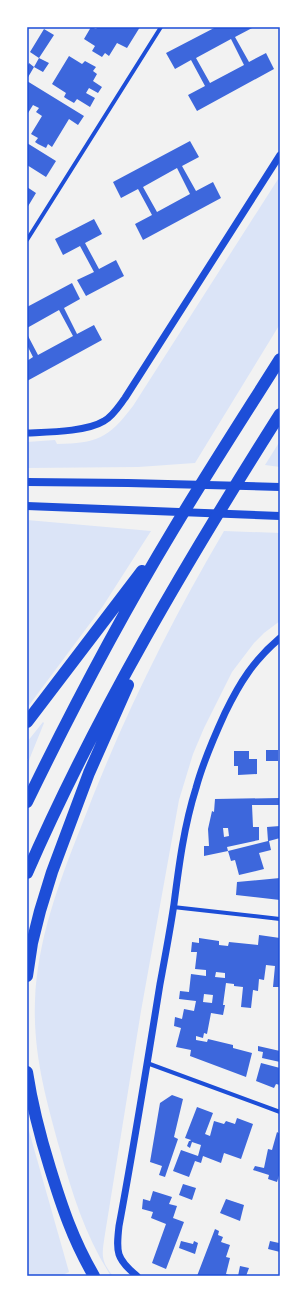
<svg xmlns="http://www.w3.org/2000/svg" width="307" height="1303" font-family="'Varela Round',sans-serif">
<rect width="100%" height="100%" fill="#f2f2f2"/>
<!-- green -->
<path fill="#dbe4f7" d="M280,176V324L195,463L138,467L27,468V442L55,440L57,444C97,443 108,439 133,406Z
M280,441V467L265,465Z
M27,520L151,531L103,606L27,708Z
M224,531L280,533V621L264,633L254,643L232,672L204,728L193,754L179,800L141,1011L105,1234C102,1254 100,1260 113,1276H111C86,1238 72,1193 60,1150C46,1099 33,1054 35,1001C37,941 59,882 81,827C120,724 168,626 224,531Z
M43,722L44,723L27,765V742Z
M27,1124L69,1272L61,1276H27Z"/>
<!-- building -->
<path fill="#3d67dc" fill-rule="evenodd" d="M91,27L96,29L98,27H140L127,48L117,43L109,56L105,53L102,57L92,51L95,46L84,39Z
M216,27H254L235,37L249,62L266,53L274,69L197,111L188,95L205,86L191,60L175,69L166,53ZM231,39L244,65L210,83L196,58Z
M44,29L54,35L39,58L49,63L43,72L34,67L39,58L30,52Z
M69,56L82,64L85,61L96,67L93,71L97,74L93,81L102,87L98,93L89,88L86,93L95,98L90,107L77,99L74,103L67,99L64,97L66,93L52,84Z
M29,63L34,67L27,79V67Z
M27,81L84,116L78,125L69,119L52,147L48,144L46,148L38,144L35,142L38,138L31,134L42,116L36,112L39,108L33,105L28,113H27Z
M190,141L199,157L182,166L196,191L213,182L221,198L143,240L135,224L152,215L138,189L121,198L113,182ZM177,168L190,194L157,212L143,187Z
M27,143L56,161L46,177L27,165Z
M27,187L36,193L27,208Z
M94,219L102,234L85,243L99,269L116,260L124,276L86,296L77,280L94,272L80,246L63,255L55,239Z
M72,283L80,299L64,308L77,334L94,325L102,340L27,381V361L33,357L27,345V334L38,355L73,336L59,310L27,328V307Z
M266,750H278V761H266Z
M234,751H249V759H257V774L238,775V766H234Z
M280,798V805H252L253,827H259V840L227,847L228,851L204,856V846H209L208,829L212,811L214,812L215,799ZM223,828H228L229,836L224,837Z
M280,826V838L269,841L271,850L259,853L264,869L239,875L235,860L231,861L228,851L268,841L267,827Z
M280,878V900L236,895L237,882Z
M259,935L280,938V987H273L275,966L266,965L264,980L259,979L258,991L253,990L251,1008L241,1007L243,987L234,986V984L226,983L223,1005H225L223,1015L211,1013L207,1034L204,1033L203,1038L196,1036V1040L207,1042L208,1039L233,1045V1048L252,1053L246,1077L190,1056L191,1050L176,1047L181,1028L174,1026L175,1017L182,1019L184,1009L194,1011L196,1001L179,999L180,991L189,992L191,974L206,976V970L195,969L197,952H191L192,942L199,943V938L219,941V945L228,946L229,942L258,945ZM216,972L225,973V978L215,977ZM204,994L213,995L212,1003L203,1002Z
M258,1046L280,1051V1062L262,1058L263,1052L258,1051Z
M261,1063L280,1068V1085L276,1084L274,1088L256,1081Z
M172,1095L183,1099L174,1137L178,1139L165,1177L159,1175L162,1166L150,1162L160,1103Z
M197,1107L213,1113L205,1134L210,1136L214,1121L224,1124L226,1121L235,1124L237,1118L253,1124L241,1159L224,1153L221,1163L203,1156L201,1163L195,1161L189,1177L173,1171L181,1150L198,1156L201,1145L192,1142L190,1148L187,1146L189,1141H190L191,1140L185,1138Z
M277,1132L280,1134V1172L277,1182L268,1179L269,1175L253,1170L255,1166L264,1168L268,1149L272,1150Z
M183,1184L196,1188L192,1200L179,1195Z
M153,1191L172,1197L169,1204L177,1206L173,1218L184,1222L166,1269L152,1263L166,1224L151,1218L153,1212L142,1209L143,1199L150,1201Z
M226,1199L244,1205L240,1221L220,1213Z
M215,1229L219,1231L218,1235L223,1237L221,1242L230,1245L226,1257L230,1258L226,1274L232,1276H197Z
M181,1241L193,1244L194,1241L198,1243L195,1254L179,1248Z
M270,1241L279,1243L280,1252L268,1249Z
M240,1266L249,1268L246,1276H238Z"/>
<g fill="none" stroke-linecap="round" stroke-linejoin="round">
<!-- minor -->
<path stroke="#1d4ed8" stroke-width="4" d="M27,240L161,27
M173,907L280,919
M147,1063L280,1112"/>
<!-- tertiary -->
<path stroke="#1d4ed8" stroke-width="7" d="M27,433C48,432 86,432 104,421C113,416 119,406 125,398L280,155
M137,1276C116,1259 116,1252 119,1226C134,1146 147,1065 160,984C165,957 170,931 174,904C179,865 184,826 196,788C203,762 214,737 225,713C240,682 254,660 280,638"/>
<!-- secondary -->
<path stroke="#1d4ed8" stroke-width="8" d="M27,482L128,483L280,487
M27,506L280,516"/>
<!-- motorway -->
<path stroke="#1d4ed8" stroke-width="12" d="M27,722L142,571
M27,802C72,709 120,618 173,530C207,473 244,416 280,359
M27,873C97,713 187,561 280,414
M27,976L32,943L40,911L52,872L89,773L128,685
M27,1072C32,1105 40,1136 50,1168C62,1207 73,1240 94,1276"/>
</g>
<!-- border -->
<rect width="307" height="1303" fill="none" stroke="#ffffff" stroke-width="56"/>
<rect x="28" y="28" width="251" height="1247" fill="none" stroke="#1d4ed8" stroke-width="1.5"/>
</svg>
